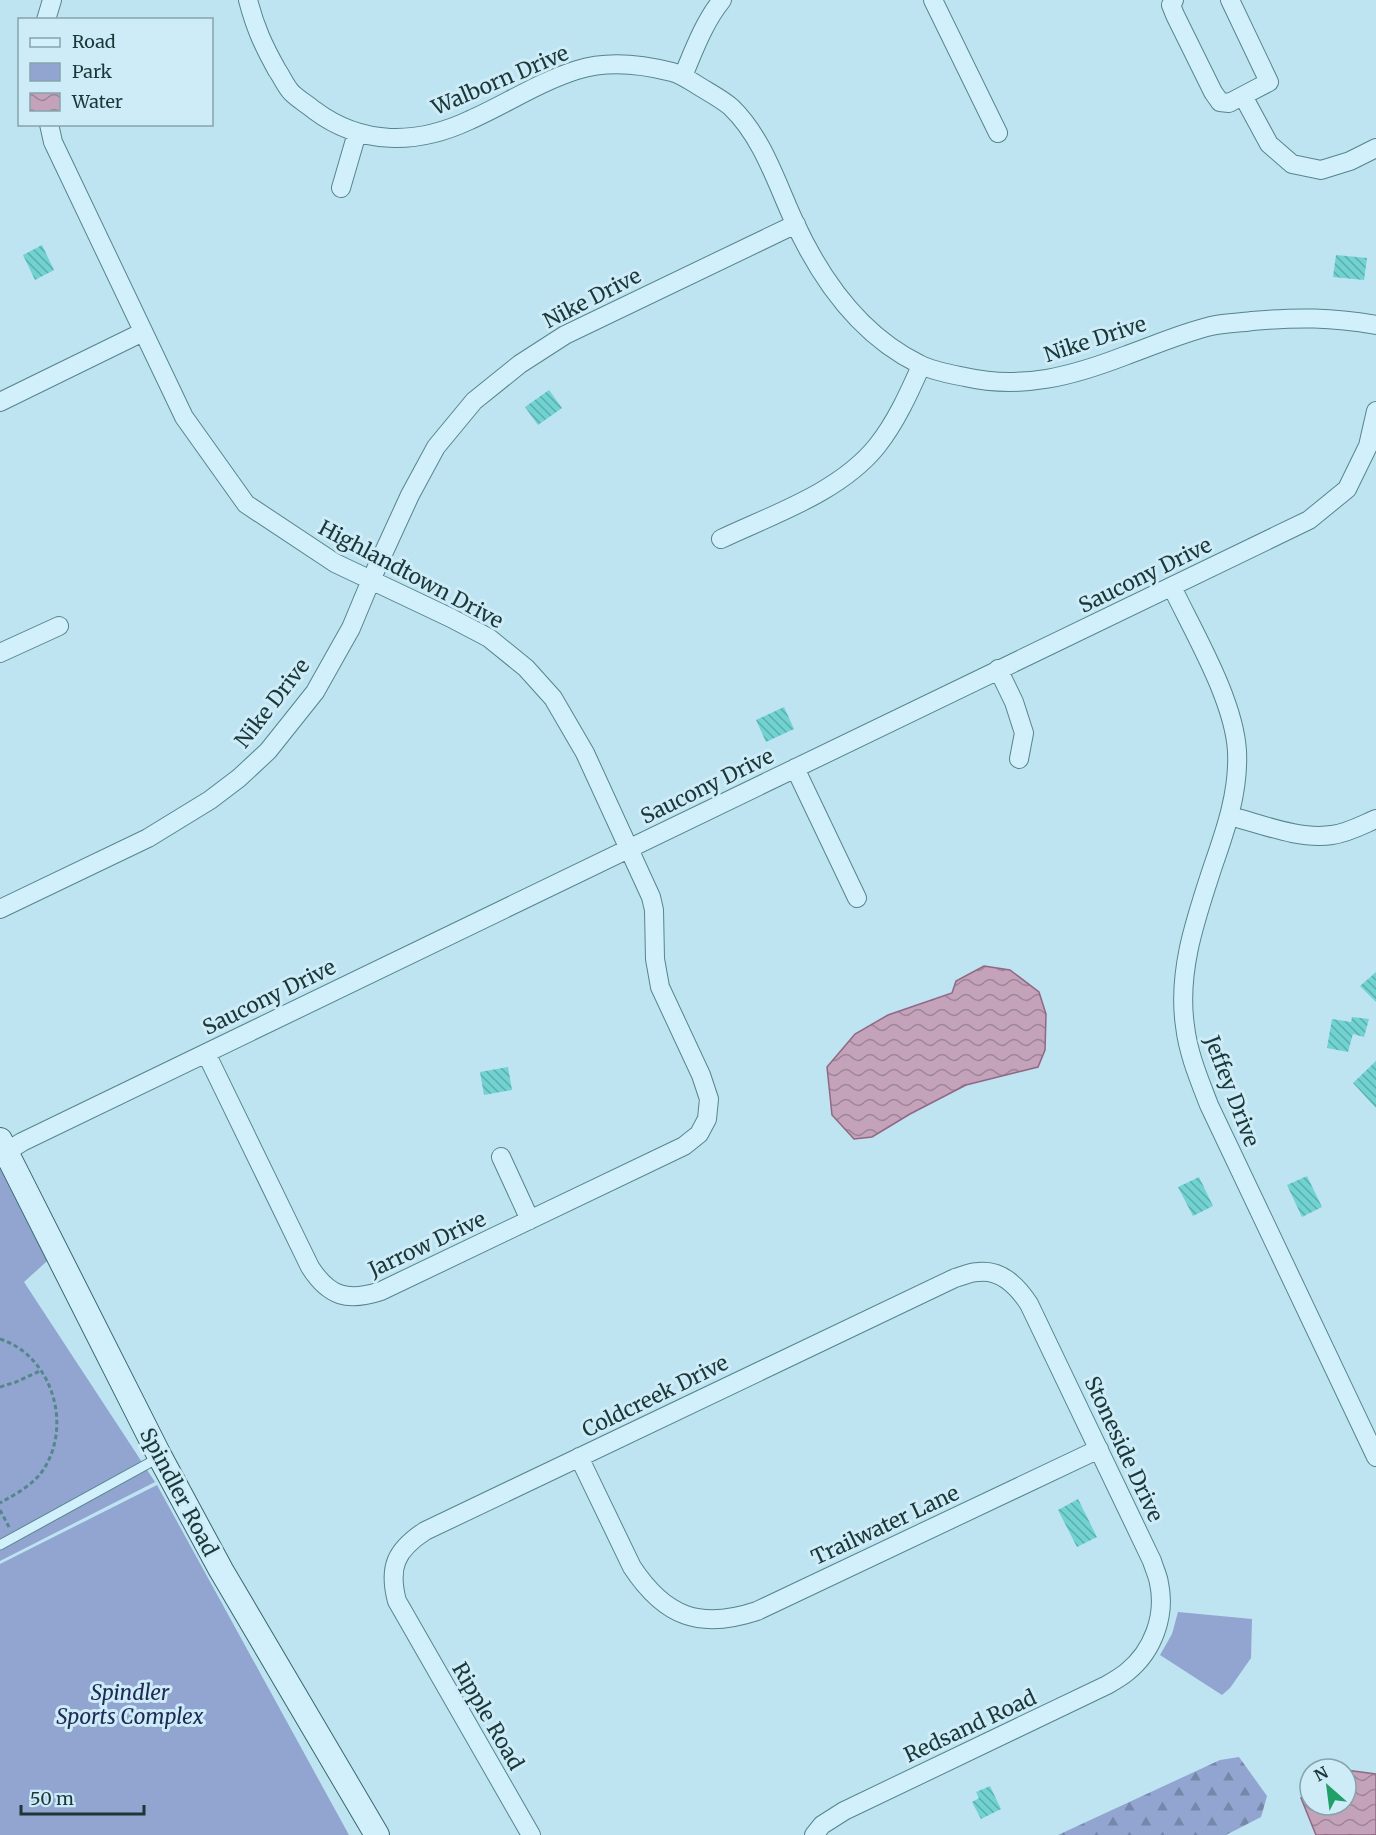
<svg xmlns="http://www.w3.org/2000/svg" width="1376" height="1835" font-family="Merriweather,serif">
<defs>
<pattern id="forest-firs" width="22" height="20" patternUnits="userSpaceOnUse" patternTransform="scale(1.5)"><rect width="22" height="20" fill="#91a5d0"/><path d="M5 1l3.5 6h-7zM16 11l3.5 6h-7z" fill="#7687aa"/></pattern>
<pattern id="water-waves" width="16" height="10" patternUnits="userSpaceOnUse" patternTransform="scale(1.5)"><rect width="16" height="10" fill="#c3a2ba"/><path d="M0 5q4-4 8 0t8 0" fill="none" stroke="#9e8598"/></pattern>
<pattern id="building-back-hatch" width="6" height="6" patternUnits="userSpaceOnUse" patternTransform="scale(1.5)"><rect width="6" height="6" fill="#71d3d1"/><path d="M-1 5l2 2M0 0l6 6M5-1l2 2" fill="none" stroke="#5cacab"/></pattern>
</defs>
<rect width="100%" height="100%" fill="#bee3f1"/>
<!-- green -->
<path fill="#91a5d0" d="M0,1139L56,1253L24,1282L155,1482L0,1561Z
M157,1485L349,1835H0V1564Z
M1178,1612L1252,1619L1251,1658L1230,1688L1222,1695L1160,1655L1172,1634Z"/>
<!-- forest -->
<path fill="url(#forest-firs)" d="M1239,1757L1267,1796L1261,1817L1226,1835H1058L1220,1760Z"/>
<!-- water -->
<path fill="url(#water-waves)" stroke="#916884" stroke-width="1.5" d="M984,966L1010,970L1039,992L1046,1014L1045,1050L1038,1067L966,1085L910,1114L872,1137L854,1139L832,1115L827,1067L855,1034L888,1015L952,993L956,981Z
M1346,1770L1376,1774V1835H1316L1301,1798L1310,1781V1805H1346Z"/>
<!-- building -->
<path fill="url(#building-back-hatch)" d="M42,245L54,270L35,280L23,255Z
M1336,255L1367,258L1364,280L1333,277Z
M549,390L562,408L538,425L525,407Z
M784,707L794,729L766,742L756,720Z
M1376,972V1002L1360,986Z
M1352,1017L1369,1019L1364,1037L1353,1034L1348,1052L1327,1048L1332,1019L1351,1022Z
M1376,1061V1108L1353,1083Z
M508,1067L512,1090L484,1095L480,1072Z
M1307,1176L1322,1207L1302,1217L1287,1185Z
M1199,1177L1213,1206L1193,1216L1178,1187Z
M1078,1499L1097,1537L1077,1547L1058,1510Z
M990,1786L1001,1809L981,1819L972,1802L979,1798L976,1792Z"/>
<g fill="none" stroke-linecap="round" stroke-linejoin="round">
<defs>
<path id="lane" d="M0,1545L160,1457"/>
<path id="street" d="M248,0C255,27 263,45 277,70C282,77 286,87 292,93C298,99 307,104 314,110C362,146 417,145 470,120C506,104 539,82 577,70C608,60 641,64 672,72C683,75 692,82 702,88C712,94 723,100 731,107C763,138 776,182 794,221C821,280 860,335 919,364C932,371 950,374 965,377C1022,390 1073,376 1127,355C1155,345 1182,333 1211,326C1224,323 1239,323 1252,321C1298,317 1331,317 1376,325
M933,0L998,133
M1174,0L1171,5L1175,15L1213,92L1220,102L1229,103L1269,82L1230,0
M46,20L52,0
M683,76C694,50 704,22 722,0
M1243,96L1269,144L1292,164L1321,170L1350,161L1376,148
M49,124L53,142L184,417L246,504L335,563L451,618L489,638L526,668L553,698L585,753L651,897L654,910L655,959L660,987L701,1075L709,1099L707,1119L699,1134L684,1146L381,1291C348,1302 329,1297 310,1267L206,1053
M341,188L357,133
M0,402L143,332
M721,539C774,514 840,492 877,446C896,422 909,393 921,366
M1172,587C1194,633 1234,700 1237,751C1239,791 1226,829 1213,866C1196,918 1177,971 1185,1026C1188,1053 1199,1079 1209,1105L1376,1457
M0,653L59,626
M998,669L1014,702L1024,733L1019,759
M795,768L857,898
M1230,816C1261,824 1300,840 1332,835C1348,833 1362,825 1376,819
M0,909L148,838L210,800L239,778L268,751L315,692L351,628L371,580L410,495L436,447L474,401L520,364L565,335L796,224
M6,1152L22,1142L1309,520L1347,489L1368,446L1376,411
M501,1157L530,1220
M579,1457L632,1567C665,1617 700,1630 757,1611L1099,1449
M531,1835L397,1601C388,1567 396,1550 425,1531L955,1278C962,1276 971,1272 978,1272C1001,1269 1018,1287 1029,1304L1152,1561C1154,1568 1158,1576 1159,1583C1166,1616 1153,1651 1127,1672C1121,1677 1114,1681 1107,1685L844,1811L822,1825L814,1835"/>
<path id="secondary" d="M0,1140L160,1457L221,1570L377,1835"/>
</defs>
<!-- lane casing -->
<use href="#lane" stroke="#55868b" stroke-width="11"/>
<!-- street casing -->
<use href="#street" stroke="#55868b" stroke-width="20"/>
<!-- secondary casing -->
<use href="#secondary" stroke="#39696d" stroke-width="26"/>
<!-- path -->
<path stroke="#55868b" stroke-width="3" stroke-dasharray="4.5 3" stroke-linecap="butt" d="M0,1339C53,1356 74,1428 41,1473C31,1486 14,1495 0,1503
M0,1387L16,1382L40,1371
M0,1510L9,1527"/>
<!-- lane -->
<use href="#lane" stroke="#d2f0fb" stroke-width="9"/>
<!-- street -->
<use href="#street" stroke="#d2f0fb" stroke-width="18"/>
<!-- secondary -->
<use href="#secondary" stroke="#d2f0fb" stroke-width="24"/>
</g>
<g text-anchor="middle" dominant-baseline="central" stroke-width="6" stroke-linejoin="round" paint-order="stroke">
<!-- street labels -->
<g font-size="21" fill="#1b3839" stroke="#ceecf8">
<text transform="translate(500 80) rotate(-23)">Walborn Drive</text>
<text transform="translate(592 298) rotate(-27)">Nike Drive</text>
<text transform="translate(1095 339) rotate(-18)">Nike Drive</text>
<text transform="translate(411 574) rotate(28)">Highlandtown Drive</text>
<text transform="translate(1145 575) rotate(-26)">Saucony Drive</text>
<text transform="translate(272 703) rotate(-52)">Nike Drive</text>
<text transform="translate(707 786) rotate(-26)">Saucony Drive</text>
<text transform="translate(269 997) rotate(-26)">Saucony Drive</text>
<text transform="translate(1232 1091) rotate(69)">Jeffey Drive</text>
<text transform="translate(427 1244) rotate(-25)">Jarrow Drive</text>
<text transform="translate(655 1396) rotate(-26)">Coldcreek Drive</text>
<text transform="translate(1124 1449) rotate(65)">Stoneside Drive</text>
<text transform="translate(179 1492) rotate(62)">Spindler Road</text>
<text transform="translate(885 1525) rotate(-25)">Trailwater Lane</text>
<text transform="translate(488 1716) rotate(60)">Ripple Road</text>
<text transform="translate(970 1726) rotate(-25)">Redsand Road</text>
</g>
<!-- park labels -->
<g font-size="21" font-style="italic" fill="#202a57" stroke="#ceecf8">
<text x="130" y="1692">Spindler<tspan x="130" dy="24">Sports Complex</tspan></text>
</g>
</g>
<!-- legend -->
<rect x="18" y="18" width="195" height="108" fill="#ceecf8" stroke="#86a4ac" stroke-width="1.5"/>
<rect x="30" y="38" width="30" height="9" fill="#d2f0fb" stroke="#86a4ac" stroke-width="1.5"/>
<text x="72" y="48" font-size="18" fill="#1b3839">Road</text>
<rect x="30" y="63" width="30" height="18" fill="#91a5d0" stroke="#86a4ac" stroke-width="1.5"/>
<text x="72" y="78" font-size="18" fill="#1b3839">Park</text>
<rect x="30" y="93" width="30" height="18" fill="url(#water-waves)" stroke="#86a4ac" stroke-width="1.5"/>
<text x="72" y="108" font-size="18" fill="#1b3839">Water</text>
<!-- north arrow -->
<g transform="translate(1328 1787) rotate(332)"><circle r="28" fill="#ceecf8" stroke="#86a4ac" stroke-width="1.5"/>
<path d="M0-4.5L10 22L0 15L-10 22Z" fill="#209f68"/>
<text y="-9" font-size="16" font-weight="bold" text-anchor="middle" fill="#1b3839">N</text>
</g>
<!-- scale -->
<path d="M21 1805v9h123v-9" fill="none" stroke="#1b3839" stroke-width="3"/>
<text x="30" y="1805" font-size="18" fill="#1b3839" stroke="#ceecf8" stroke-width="4.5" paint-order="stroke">50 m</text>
</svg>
